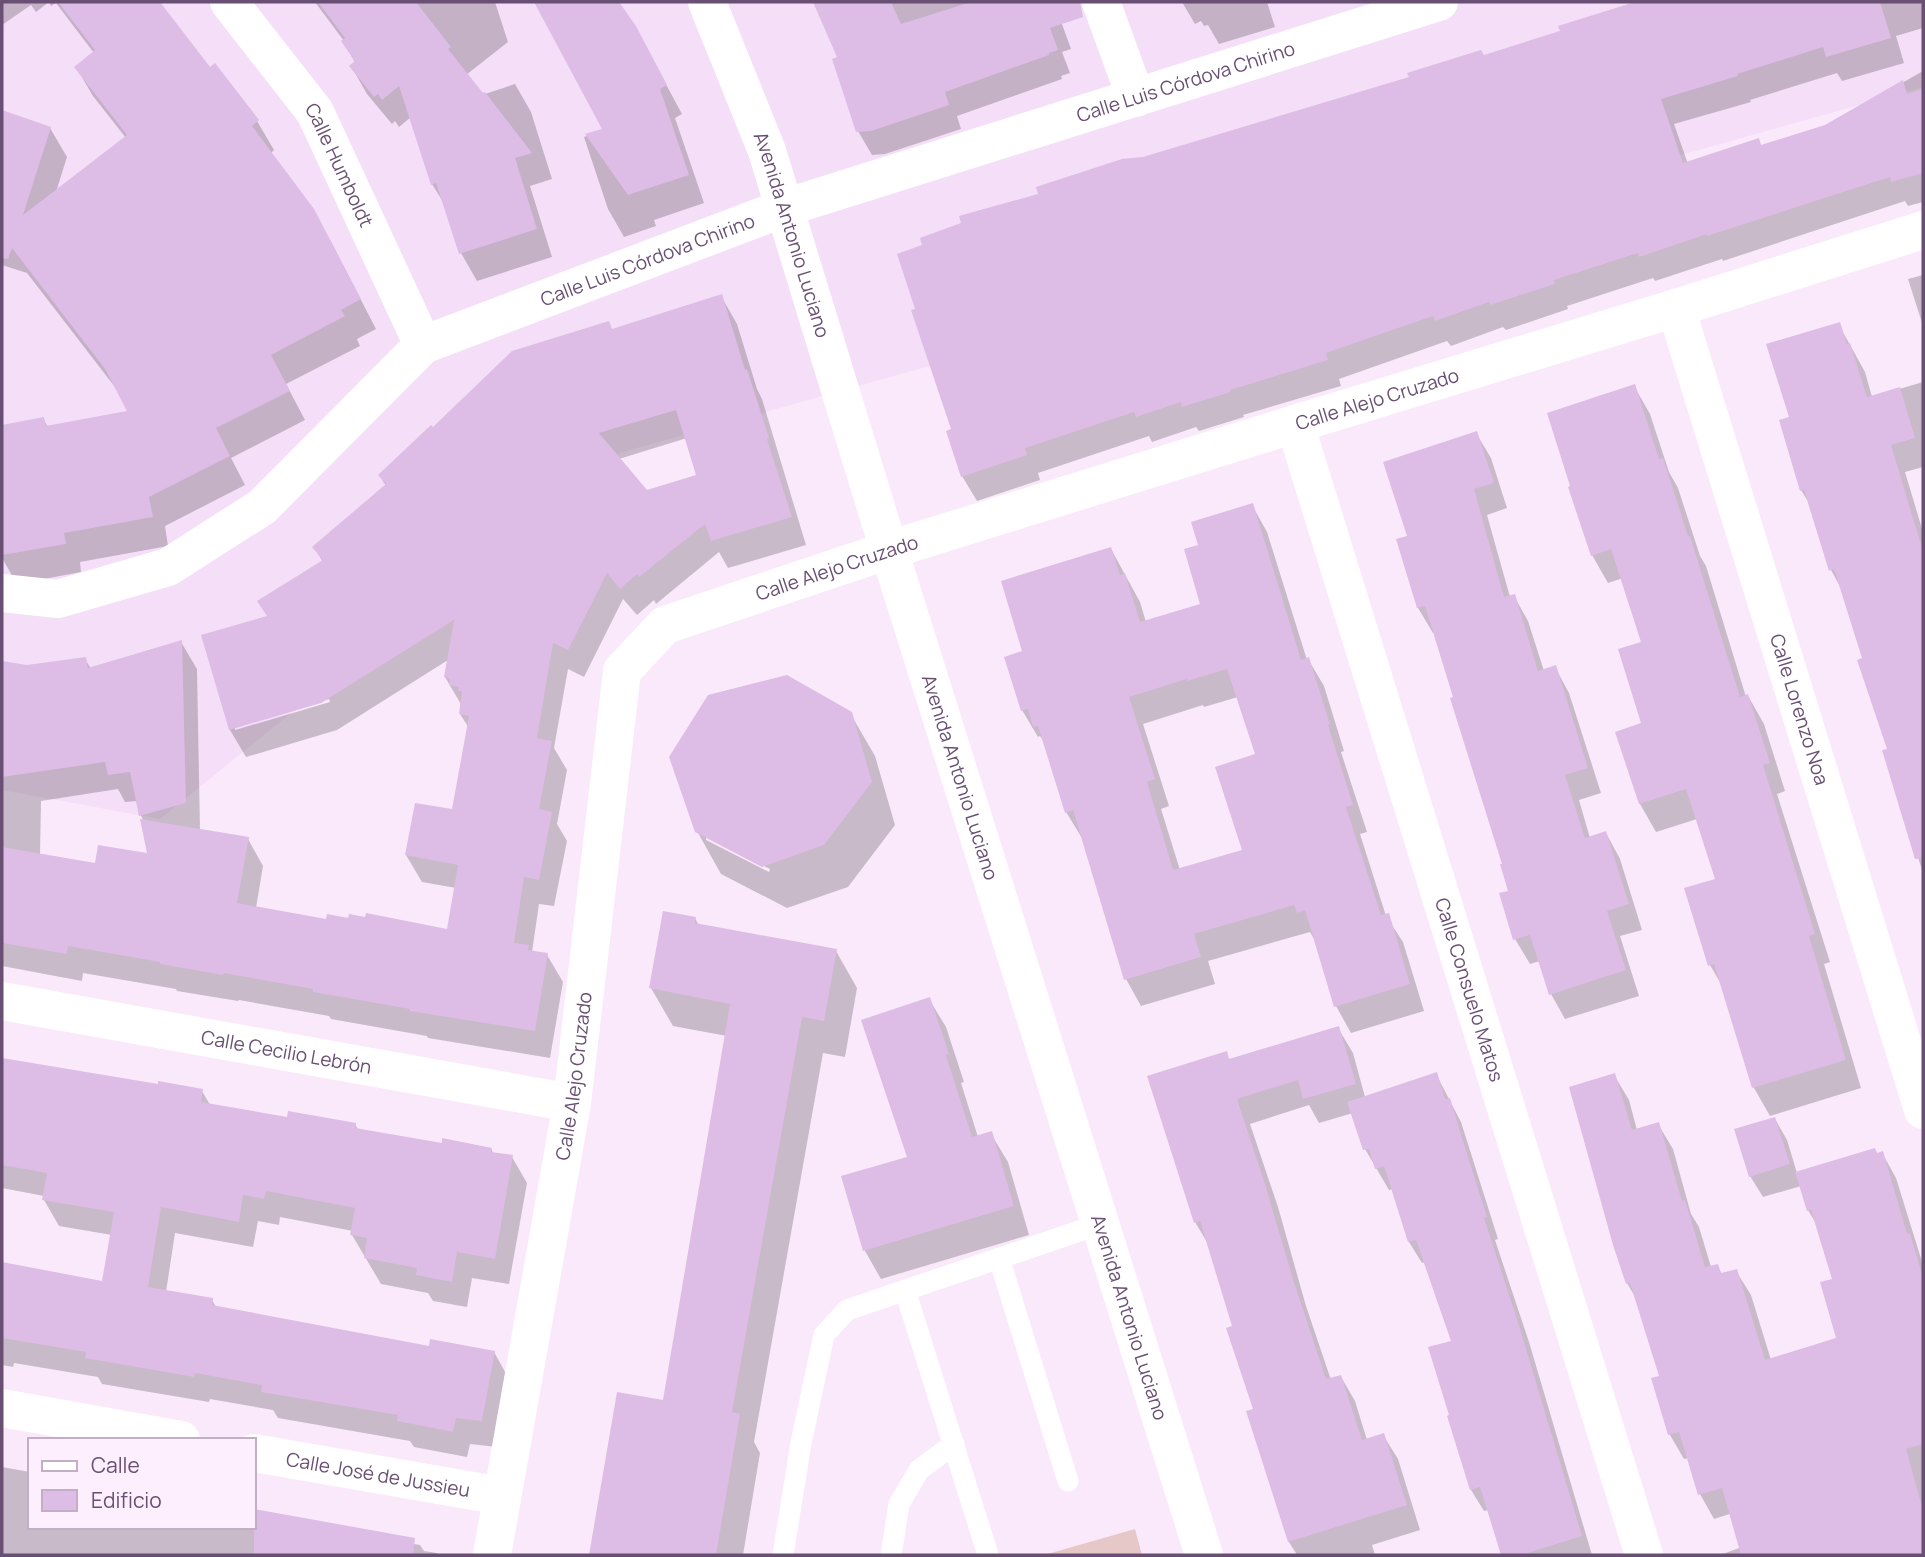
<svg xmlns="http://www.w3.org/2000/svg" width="1925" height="1557" font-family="Manrope,sans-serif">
<rect width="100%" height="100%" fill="#fae9fb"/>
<!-- residential -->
<path fill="#f5def7" d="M2,2H1923V87L609,456L160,819L2,790Z"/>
<!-- green -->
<path fill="#e7c8c9" d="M1135,1529L1142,1555H1044Z"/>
<!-- shadow -->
<path fill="#0003" fill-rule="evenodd" d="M2,2H159L209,69L257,121L274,150L270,154L330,240L376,329L357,339L360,346L286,384L305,420L231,458L245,485L165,526L168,546L80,562L81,572L17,584L2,558V426L43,419L48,427L129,413L118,391L27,273L2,265V112L50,128L67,157L56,192L126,138L93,96L76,67L94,53L56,3L51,6L49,2L36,12L31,5L2,25Z
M315,2H495L508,42L466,75L482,95L515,84L531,112L552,179L530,186L552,257L477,281L461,253L447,208L432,184L411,117L399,127L395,121L392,124L367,94L351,66L355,62L343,42L344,41Z
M536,2H616L635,27L682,114L675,118L704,203L654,220L656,226L624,237L608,209L584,137L605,130Z
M815,2H1054L1071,49L1062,52L1070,73L1061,76L1062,79L957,116L961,129L885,154L872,155L858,131L840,58Z
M1182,2H1267L1275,27L1219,44L1208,25L1204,26L1201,21L1195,24Z
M1638,2H1923V28L1896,36L1904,63L1842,81L1837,73L1750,100L1751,102L1674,124L1688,164L1762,147L1825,127L1923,71V202L1908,206L1905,201L1723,261L1722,259L1655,281L1653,278L1567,306L1568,309L1506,330L1503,327L1451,346L1447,341L1339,379L1341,386L1243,415L1244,417L1199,431L1196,427L1152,442L1149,436L1038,473L1040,480L977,501L962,476L953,430L1040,195L1143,159L1483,57L1562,32L1560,27Z
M1923,275V326L1908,279Z
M721,296L737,324L757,389L762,399L806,545L728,568L719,552L656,604L654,600L637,615L623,599L584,677L568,669L554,748L567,770L557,824L567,841L554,906L539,904L532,952L547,955L563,982L550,1058L428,1038L427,1036L331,1019L329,1016L239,1000L238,1001L177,991L176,989L83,973L82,981L2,966V663L27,667L85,659L91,669L181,642L197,669L200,831L248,839L263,866L256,908L328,921L448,932L456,888L422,882L406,855L453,811L469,728L460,714L462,706L445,677L448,660L337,730L246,757L230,730L203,636L269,617L323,562L314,547L386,486L380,476L433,429L613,331ZM687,438L698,476L646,492L619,459ZM329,699L330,702L235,730V727ZM118,789L125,802L137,801L141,816L144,822L149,855L96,865L40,855L41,801Z
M1839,325L1865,372L1872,397L1923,382V467L1905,472L1923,532V873L1884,751L1889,750L1864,660L1842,590L1831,570L1812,508L1801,490L1791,418Z
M1634,386L1650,414L1669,472L1678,488L1700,556L1706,566L1746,697L1748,696L1764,724L1785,791L1777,794L1830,962L1824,964L1861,1088L1770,1116L1754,1088L1724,989L1710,965L1717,880L1697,819L1656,832L1640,804L1644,725V643L1623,578L1608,583L1592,555Z
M1476,433L1491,458L1507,508L1487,515L1510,597L1514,596L1528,621L1544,671L1555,667L1569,693L1601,793L1579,800L1590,838L1606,833L1620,859L1642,930L1620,936L1639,996L1565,1019L1551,994L1540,961L1530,964L1515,939L1511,892L1455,698L1435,632L1433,633L1418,608L1409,537Z
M1252,505L1267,532L1307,660L1308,659L1324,686L1344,751L1341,752L1367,832L1360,834L1386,916L1403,942L1424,1011L1351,1033L1336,1006L1314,939L1310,932L1208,961L1215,984L1141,1006L1126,979L1082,838L1066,812L1046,745L1040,736L1038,737L1022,710L1025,652L1111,549L1140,602L1146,622L1202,605L1200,546ZM1238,697L1258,755L1244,851L1180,870L1161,809L1169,806L1143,724L1203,705L1204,707Z
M850,713L875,756L895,825L848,887L787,908L721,874L697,831ZM706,836L770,869L769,872L706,840Z
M695,918L699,926L836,951L857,988L845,1057L823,1053L754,1442L760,1453L743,1555H591L619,1394L665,1402L727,1036L673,1026L651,988Z
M929,999L946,1027L964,1082L961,1083L978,1137L991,1134L1008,1162L1029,1235L881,1279L865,1251L843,1178L909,1158Z
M1338,1028L1353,1053L1365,1097L1436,1074L1461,1122L1498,1239L1495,1240L1529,1342L1592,1555H1502L1488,1510L1484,1511L1471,1490L1449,1417L1451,1416L1453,1342L1426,1262L1422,1263L1409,1242L1393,1189L1389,1190L1365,1149L1353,1113L1319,1123L1309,1105L1250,1124L1278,1207L1306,1306L1331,1380L1341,1377L1355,1401L1367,1440L1383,1435L1398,1459L1420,1530L1372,1545L1375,1555H1297L1289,1542L1234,1327L1210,1247L1195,1222L1226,1053L1230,1061Z
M2,1060L159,1086L202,1091L210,1105L288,1119L355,1124L358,1130L443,1145L491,1149L494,1154L512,1157L527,1183L509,1284L472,1278L467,1307L433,1301L428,1293L381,1284L352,1235L353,1231L280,1217L279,1225L258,1221L253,1247L175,1233L166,1292L212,1300L216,1307L430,1348L494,1352L509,1379L497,1447L470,1444L467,1457L414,1447L410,1441L278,1418L273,1410L210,1399L209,1402L102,1384L98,1377L14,1363L13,1367L2,1365V1264L103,1283L112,1235L59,1226L44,1200V1196L2,1188Z
M1614,1075L1629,1100L1637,1130L1658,1124L1673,1149L1691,1214L1699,1227L1711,1267L1717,1266L1722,1274L1736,1271L1751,1295L1771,1360L1838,1339L1834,1281L1818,1227L1808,1210L1801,1186L1763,1197L1750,1176L1775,1119L1787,1140L1797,1173L1882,1153L1896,1178L1923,1265V1555H1720L1818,1519L1736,1512L1714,1519L1700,1494L1689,1458L1684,1459L1670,1435L1653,1380L1661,1377L1637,1300L1627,1283Z
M2,1467L30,1472V1527H254V1511L363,1531L366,1536L420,1545L424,1551L437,1553L439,1555H2Z"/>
<!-- building -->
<path fill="#ddbce6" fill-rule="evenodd" d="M58,2H160L210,67L215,63L259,120L252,126L314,209L361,299L341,310L345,316L271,355L290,391L216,428L230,456L149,497L153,517L64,533L66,544L2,555V425L44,417L46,426L127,411L105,369L12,248L8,259L2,258V110L51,127L23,215L127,135L74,67L95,50Z
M318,2H416L451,47L448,49L483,93L485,92L532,153L515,158L537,229L459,254L436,183L431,185L399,86L382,100L378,94L374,97L349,66L355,61L341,41L345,38Z
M534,2H619L636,26L667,85L660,89L689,175L628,195L585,134L602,129Z
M813,2H891L901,24L971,2H1080L1083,17L1050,28L1058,50L1049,53V55L945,92L949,105L871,131L856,132L832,59L837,57Z
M1635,2H1880L1891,38L1826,57L1823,47L1737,74L1738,76L1661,99L1683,163L1759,138L1761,145L1825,125L1903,80L1907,94L1923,89V173L1891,182L1890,177L1707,236V234L1639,257L1638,253L1554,280L1555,284L1490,305L1489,302L1435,321L1433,316L1326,353L1328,360L1230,390L1231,392L1182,407L1181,402L1136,417L1134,412L1025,448L1027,455L961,477L946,431L951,429L911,310L915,309L897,254L922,245L920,238L961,223L959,216L1038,194L1036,187L1122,159L1143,157L1409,77L1407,73L1481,50L1484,55L1560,31L1558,26Z
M722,294L745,370L747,369L769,438L767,439L792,517L711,541L705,524L639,577L637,574L620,589L607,573L568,650L553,643L537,738L552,741L539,809L552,812L539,880L524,877L514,943L529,945L528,950L548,953L535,1031L410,1011V1009L313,992V989L224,973L223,975L160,964V962L68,946L67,954L2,943V847L95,863L98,845L147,853L140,819L249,837L237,903L326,919L327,914L348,918L349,914L365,917L366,913L447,929L458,865L405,855L415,803L452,809L469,716L459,714L462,691H458L459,687L449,685L450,679L444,677L454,620L321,703L229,730L201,635L267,616L257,601L323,560L312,547L386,484L378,475L431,425L433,427L512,351L609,321L612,329ZM676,410L696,475L647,490L599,433Z
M1840,322L1847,344L1850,343L1867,397L1900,387L1915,438L1891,445L1923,551V858L1915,859L1882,750L1887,749L1857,660L1862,658L1834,569L1829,571L1804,490L1800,491L1779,420L1789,417L1766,344Z
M1635,384L1659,459L1663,458L1688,536H1690L1740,697L1748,694L1770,763L1763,765L1815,934L1809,936L1846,1060L1752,1088L1714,964L1708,966L1684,888L1715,879L1686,789L1639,804L1615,732L1641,723L1618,649L1641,642L1611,549L1591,556L1568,487L1570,486L1547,413Z
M1477,431L1494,483L1474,489L1504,597L1515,594L1538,671L1556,665L1588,768L1565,775L1585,838L1606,831L1629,904L1607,911L1626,970L1549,995L1530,935L1513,940L1499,893L1508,891L1500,864H1502L1450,698L1453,697L1425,606L1417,608L1396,539L1407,536L1383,462Z
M1253,503L1301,660L1309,657L1330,725H1328L1353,805L1346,807L1381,915L1389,913L1410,984L1334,1007L1305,910L1297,913L1294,905L1194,934L1201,957L1124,980L1073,810L1065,813L1038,726L1033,727L1028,709L1021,711L1004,657L1022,651L1001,581L1111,547L1120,575L1125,573L1140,622L1200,604L1184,549L1198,545L1191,522ZM1227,669L1255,754L1215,767L1242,850L1173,870L1147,782L1155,779L1129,697L1187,679V681Z
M182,640L186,803L139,816L130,772L108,775L105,762L2,777V661L27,665L86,657L88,668Z
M787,675L852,712L872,782L824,845L762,867L695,832L669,757L708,695Z
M663,911L696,917L695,923L837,949L824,1021L802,1017L732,1412L740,1414L716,1555H589L617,1392L663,1400L730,1004L649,988Z
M930,997L949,1054L946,1055L972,1137L992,1131L1014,1206L863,1251L841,1176L907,1157L861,1020Z
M1339,1026L1356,1084L1303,1099L1298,1080L1237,1099L1264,1181L1293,1279L1326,1379L1341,1375L1362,1440L1384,1433L1407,1505L1288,1542L1246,1411L1253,1409L1226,1328L1232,1326L1200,1221L1194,1223L1147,1076L1227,1051L1229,1059Z
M2,1058L158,1084V1081L203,1089L201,1102L287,1117L288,1111L356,1123L355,1128L442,1143V1138L492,1148L491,1152L513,1155L495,1259L457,1252L452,1282L416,1275L417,1268L364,1258L367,1238L350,1235L355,1208L266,1191L264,1199L243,1195L239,1222L161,1207L148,1287L213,1298L212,1305L429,1346L430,1339L495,1351L482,1421L456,1418L453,1432L397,1421L398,1415L261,1392L262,1385L195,1373L194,1377L85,1358L86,1352L2,1338V1262L102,1281L114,1212L42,1200L47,1173L2,1165Z
M1437,1072L1445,1099L1450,1098L1463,1141L1487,1217L1484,1218L1517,1319L1582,1536L1522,1555H1501L1480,1487L1470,1490L1447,1416L1449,1415L1428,1347L1451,1341L1416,1240L1408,1242L1384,1166L1375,1169L1369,1149L1363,1150L1347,1102Z
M1615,1073L1632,1130L1659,1122L1682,1201L1685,1200L1705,1267L1718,1264L1721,1273L1737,1269L1765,1360L1836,1338L1820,1282L1832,1279L1811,1210L1807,1211L1795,1172L1875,1148L1877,1153L1883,1151L1907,1234L1910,1233L1923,1278V1444L1906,1449L1923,1510V1555H1741L1722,1488L1698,1495L1679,1432L1668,1435L1651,1378L1659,1376L1630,1283L1626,1284L1613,1245L1569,1087Z
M1775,1117L1790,1164L1749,1177L1734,1129Z
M254,1509L415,1538L413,1555H254Z"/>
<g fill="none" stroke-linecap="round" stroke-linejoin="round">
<!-- lane -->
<path stroke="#fff" stroke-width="21" d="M999,1258L1068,1481
M905,1290L988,1555
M783,1555L801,1443L824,1335L847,1310L1100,1224
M891,1555L899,1504L919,1470L954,1444"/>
<!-- street -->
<g stroke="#fff" stroke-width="38">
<path id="s1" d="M229,2L315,112L423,345"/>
<path d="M1101,2L1136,98"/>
<path id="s2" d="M1676,308L1923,1110"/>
<path id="s3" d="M1295,424L1644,1555"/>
<path id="s4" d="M2,593L58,599L168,567L262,507L423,345L784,208L1439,2"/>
<path id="s5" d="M2,1001L572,1103"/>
<path d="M2,1408L181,1440"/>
<path id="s6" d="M254,1453L502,1496"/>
<path id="s7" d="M492,1555L572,1103L622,671L665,625L889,550L1295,424L1676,308L1923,230"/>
</g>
<!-- secondary -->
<path stroke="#fff" stroke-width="38" id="s8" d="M707,2L767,151L889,550L1204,1555"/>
</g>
<g text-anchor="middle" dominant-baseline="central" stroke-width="5" stroke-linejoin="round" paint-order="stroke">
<!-- street labels -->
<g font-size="19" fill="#694f73" stroke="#fdeffd">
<text stroke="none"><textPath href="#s4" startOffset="1318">Calle Luis Córdova Chirino</textPath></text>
<text stroke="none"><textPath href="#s1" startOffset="198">Calle Humboldt</textPath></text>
<text stroke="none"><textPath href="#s8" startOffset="248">Avenida Antonio Luciano</textPath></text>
<text stroke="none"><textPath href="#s4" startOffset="751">Calle Luis Córdova Chirino</textPath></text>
<text stroke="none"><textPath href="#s7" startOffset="1704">Calle Alejo Cruzado</textPath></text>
<text stroke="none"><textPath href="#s7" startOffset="1138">Calle Alejo Cruzado</textPath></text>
<text stroke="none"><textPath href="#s2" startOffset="420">Calle Lorenzo Noa</textPath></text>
<text stroke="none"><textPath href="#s8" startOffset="816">Avenida Antonio Luciano</textPath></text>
<text stroke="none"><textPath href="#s3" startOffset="592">Calle Consuelo Matos</textPath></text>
<text stroke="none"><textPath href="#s5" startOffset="289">Calle Cecilio Lebrón</textPath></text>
<text stroke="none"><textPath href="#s7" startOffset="486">Calle Alejo Cruzado</textPath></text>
<text stroke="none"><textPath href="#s8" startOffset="1382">Avenida Antonio Luciano</textPath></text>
<text stroke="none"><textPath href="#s6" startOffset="126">Calle José de Jussieu</textPath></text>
</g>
</g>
<!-- border -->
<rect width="1925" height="1557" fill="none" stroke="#694f73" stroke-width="7"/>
<!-- legend -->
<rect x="28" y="1438" width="228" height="91" fill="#fdeffd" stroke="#c2afc6" stroke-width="2"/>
<rect x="42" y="1461" width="35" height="10" fill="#ffffff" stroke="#c2afc6" stroke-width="2"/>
<text x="91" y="1473" font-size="21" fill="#694f73">Calle</text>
<rect x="42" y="1490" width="35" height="21" fill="#ddbce6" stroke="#c2afc6" stroke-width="2"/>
<text x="91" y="1508" font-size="21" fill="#694f73">Edificio</text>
</svg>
